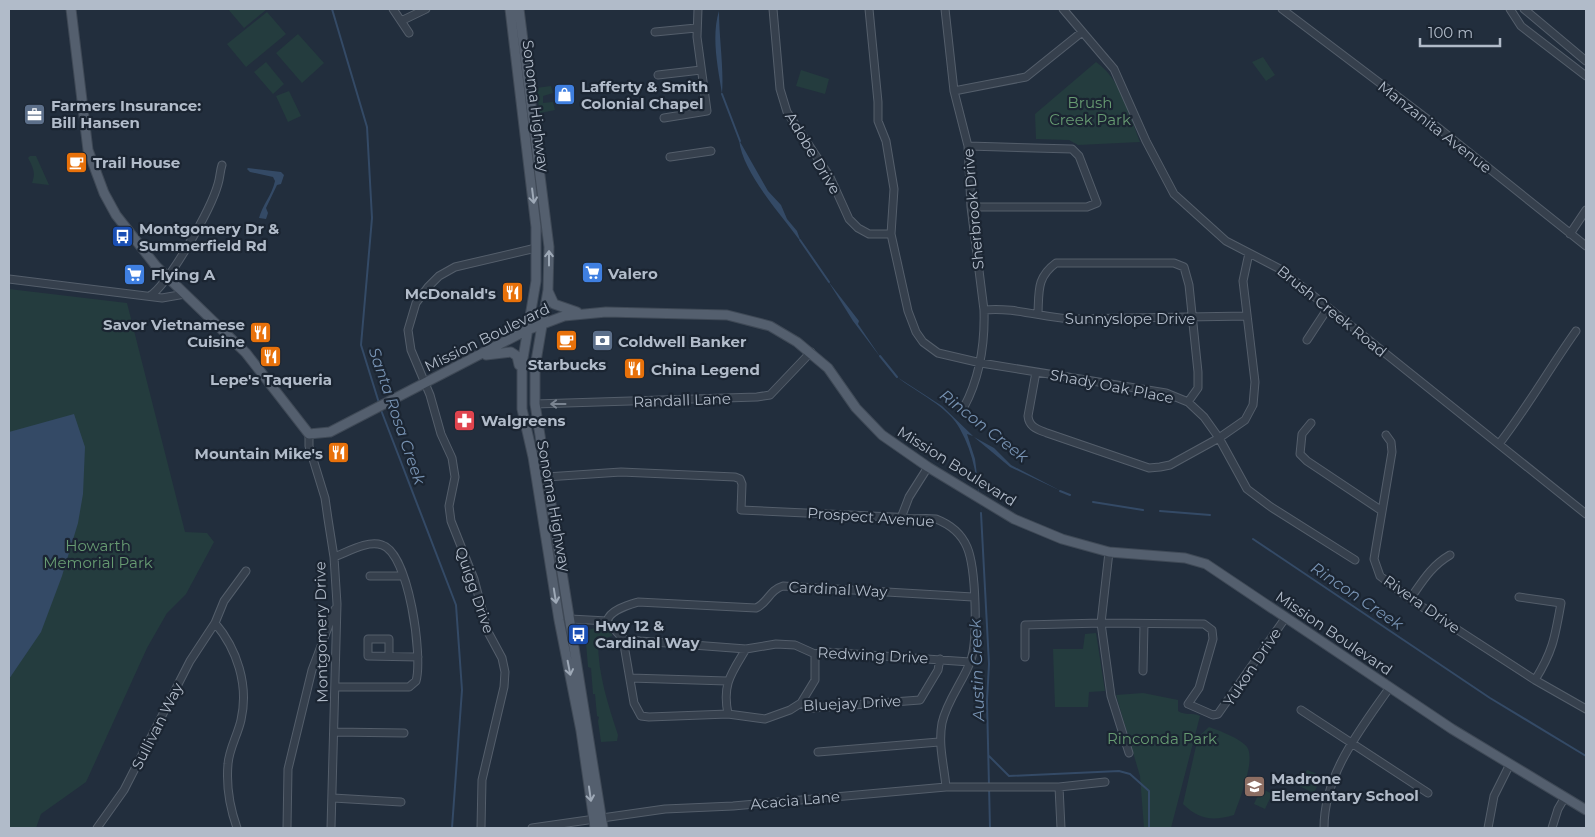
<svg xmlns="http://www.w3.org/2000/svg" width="1595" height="837" font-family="Montserrat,sans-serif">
<rect width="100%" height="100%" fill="#222e3d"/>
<!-- green -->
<path fill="#243c3e" d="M228,9H267L244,28Z
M267,12L286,34L246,67L227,44Z
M298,34L324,63L302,83L276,53Z
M1263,57L1275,75L1266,81L1252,62Z
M266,62L284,84L273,94L254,72Z
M1096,62C1121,79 1130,116 1140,142L1078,145L1069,140L1036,139L1035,114Z
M801,70L829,79L825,94L796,86Z
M551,86L553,93L543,96V103L553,102L555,110L540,113L536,88Z
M289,91L301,116L288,122L276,96Z
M30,156H36L49,185L32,183C36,173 33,167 28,158Z
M9,289L127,303L185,532L207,533L214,542L186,594L167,613L147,648L86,782L41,814L36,828H9Z
M601,626L612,634V636L598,641C598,675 608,704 618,735L617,741L601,742L598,721L599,717L597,716L595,694H593L591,668L588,667L585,631Z
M1096,633L1105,691L1089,692L1088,707H1055L1053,649H1083L1085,634Z
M1143,693L1178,700V711C1185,716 1193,712 1200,716L1171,828H1144L1140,776L1116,695Z
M1209,727C1220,731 1240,738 1247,747C1256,760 1239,801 1234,815C1213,821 1199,820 1183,804L1198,737Z
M1307,770L1322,776L1314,793L1299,786Z
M1261,788L1272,794L1265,809L1254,804Z"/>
<!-- water -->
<path fill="#344a66" d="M719,11C719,39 724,67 722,94C718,68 711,37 719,11Z
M739,140L768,191L781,205L787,219L797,231L801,242C781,214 743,174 739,140Z
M248,168L281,172L284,175L281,184L277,185L266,208L268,213L266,219L259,218C263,204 272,195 275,181L273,177L250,172L247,169Z
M828,281L859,321L858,324L881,358L853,321Z
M897,377L942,406L973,436L967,434L975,459L982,515C978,487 975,455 960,429C949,407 916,392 897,377Z
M74,414L85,447L83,494L78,523L62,576L41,632L9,679V432Z
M974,437L994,448L1011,465L1061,491L1010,467Z"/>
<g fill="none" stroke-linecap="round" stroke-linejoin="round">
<!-- stream -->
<path stroke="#344a66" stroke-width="2" d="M332,9L367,127L372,218L361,345L379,403
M722,94L740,141
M800,240L829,282
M880,356L897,377
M381,410L456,605L462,690L452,828
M1060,491L1070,495
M1093,502L1143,510
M1160,511L1210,515
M981,513L989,664L987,701L990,828
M1253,539L1490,698L1586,756
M989,756L1009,776L1119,771L1130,774L1149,791V828"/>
<defs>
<path id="minor" d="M393,9L409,33
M773,9L780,89L787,112L830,177L849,219L858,228L869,234H891
M869,9L878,102V121L886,141L894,189L891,234L908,311L916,332L923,342L938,353L981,363L1166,393L1188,402L1204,417L1219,438L1247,489L1271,507L1355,560
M945,9L954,91L968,146L971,207L984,310C985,344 980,377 964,407
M1063,9L1114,69L1146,141L1174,194L1226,241L1280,269L1586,514
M1282,9L1426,118L1586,246
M1510,9L1521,26L1586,76
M1524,9L1586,61
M401,21L426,9
M655,32L696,28
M658,75L701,70
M954,91L1026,77L1082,32
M664,118L707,111L697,37L698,9
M968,146L1072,149L1079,156L1097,203L1087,207H971
M670,157L711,151
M1570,234L1586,210
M9,279L162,298L185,294
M150,296C170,282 211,209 218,184C220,178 220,171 222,165
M984,310C1014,307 1041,317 1070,319L1247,316
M1038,313C1039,290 1037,277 1056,263H1174L1184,267L1189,285L1198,372V388L1188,402
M1307,340L1328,308
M1036,372L1028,416C1029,427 1037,429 1047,433L1149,468L1160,467L1170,465L1219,438L1245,420L1253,405L1255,382L1243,281L1249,253
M535,404L757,397L770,395L811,352
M1311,423L1302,434L1300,454L1307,461L1382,511
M309,434V446L325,498L328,519L334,557L337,604L331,828
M1386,435L1391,442L1392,452L1374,559L1380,576L1410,599L1535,680L1586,709
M1499,444C1527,408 1549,369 1576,331
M546,477L621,472L735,477L740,479L742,484L741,510L936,519C949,524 961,533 967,547C976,568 978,638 971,660C963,682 947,700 942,723C938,745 944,765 946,787
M901,518L909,497L928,467
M1109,552L1101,623L1111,696L1129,753
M334,557C348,552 367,540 382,545C409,553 423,657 416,681L409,687H336
M370,576H403
M1519,597L1561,603C1555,637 1553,651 1535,680
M1410,599C1422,582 1431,566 1450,555
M570,619L607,621C610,610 628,605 638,602L756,608C768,603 769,590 783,586L973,597
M607,621L623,639L640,641L746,649L776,644L795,645L815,654L825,652L970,662
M215,623C237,649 249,685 241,720C238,734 229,749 228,764C226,786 230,808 237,828
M623,639L634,703L641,716L649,717L728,714L765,719L790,710L801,703L813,708L920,700L938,670L940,659
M389,656V639H368V656L418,657
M1025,657V625L1101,623L1204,624L1212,630L1213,639L1199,688L1188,704L1213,715L1218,714L1286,617
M1143,671L1144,624
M630,678L727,681
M801,703L815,680V654
M1301,710L1428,793
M728,714C722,684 731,674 746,649
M335,732L404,733
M818,752L939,742
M1059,787L1061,828
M333,798L401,802
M97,828L124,790L190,661L215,623L224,601L246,571
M287,828L288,769L312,670L335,609
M481,828L482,780L504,687L505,672L502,658L488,632L474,579L451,521L449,506L455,477L452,458L441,434L430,395L411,350L408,330L416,303L428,287L439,276L455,267L536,248
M532,828L665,809L733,806L946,787H1059L1105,782
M1324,828C1324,774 1360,730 1390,687
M1488,828L1494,796L1510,764
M1552,828L1558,809L1565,797"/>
<path id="major" d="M71,9L88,150L104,193L116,215L156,266L246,353L309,434L330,432L527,330L564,316L606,312L727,315L770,326L797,342L828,368L856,408L882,435L928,467L1014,519L1062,539L1109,552L1185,558L1206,564L1452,729L1586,810
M510,9L536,227V281L522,364V409L533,457L559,620L581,731L595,828
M519,9L549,247L548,290L535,367V404L603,828
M548,291L554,304L577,312
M486,355L511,352L517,356L519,365"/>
</defs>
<!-- minor casing -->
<use href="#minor" stroke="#545e6b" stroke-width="9"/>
<!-- major casing -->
<use href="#major" stroke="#3f4956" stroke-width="11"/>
<!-- minor -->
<use href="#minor" stroke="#36404d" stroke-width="7"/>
<!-- major -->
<use href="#major" stroke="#545f6e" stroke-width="9"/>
</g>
<!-- one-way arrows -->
<defs><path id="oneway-shaft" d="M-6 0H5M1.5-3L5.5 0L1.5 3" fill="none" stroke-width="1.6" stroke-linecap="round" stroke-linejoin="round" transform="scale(1.25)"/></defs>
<g stroke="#9ea9b7">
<use href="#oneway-shaft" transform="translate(533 196) rotate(83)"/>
<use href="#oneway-shaft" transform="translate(549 258) rotate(-90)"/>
<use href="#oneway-shaft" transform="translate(555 596) rotate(81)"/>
<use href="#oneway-shaft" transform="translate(569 668) rotate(79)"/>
<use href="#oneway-shaft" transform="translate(590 794) rotate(82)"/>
</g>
<use stroke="#7a8491" href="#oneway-shaft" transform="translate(558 404) rotate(180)"/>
<!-- icons -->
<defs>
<symbol id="shop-square" viewBox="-11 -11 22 22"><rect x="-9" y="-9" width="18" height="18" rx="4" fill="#3f7fe0" stroke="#1b2532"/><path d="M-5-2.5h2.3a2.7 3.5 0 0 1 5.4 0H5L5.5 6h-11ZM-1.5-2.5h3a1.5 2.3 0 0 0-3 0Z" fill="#fff"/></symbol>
<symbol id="office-square" viewBox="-11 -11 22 22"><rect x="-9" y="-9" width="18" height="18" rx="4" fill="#5c6f8a" stroke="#1b2532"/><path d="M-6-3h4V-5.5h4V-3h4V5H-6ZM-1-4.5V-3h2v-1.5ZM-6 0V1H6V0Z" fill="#fff"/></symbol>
<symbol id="cafe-square" viewBox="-11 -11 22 22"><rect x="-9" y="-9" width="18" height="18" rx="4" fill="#e8710a" stroke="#1b2532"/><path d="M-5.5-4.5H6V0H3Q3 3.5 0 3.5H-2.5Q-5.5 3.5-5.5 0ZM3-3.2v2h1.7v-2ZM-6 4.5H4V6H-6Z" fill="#fff"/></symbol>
<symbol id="bus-square" viewBox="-11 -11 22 22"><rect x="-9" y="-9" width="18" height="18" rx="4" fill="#1a4fb4" stroke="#1b2532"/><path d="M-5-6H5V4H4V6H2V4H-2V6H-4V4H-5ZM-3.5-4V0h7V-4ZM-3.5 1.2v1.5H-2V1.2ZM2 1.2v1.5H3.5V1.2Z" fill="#fff"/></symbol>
<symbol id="supermarket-square" viewBox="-11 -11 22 22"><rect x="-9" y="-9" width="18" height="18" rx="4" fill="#3f7fe0" stroke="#1b2532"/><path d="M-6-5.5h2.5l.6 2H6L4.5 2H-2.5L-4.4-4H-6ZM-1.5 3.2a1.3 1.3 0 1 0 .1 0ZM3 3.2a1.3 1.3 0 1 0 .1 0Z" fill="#fff"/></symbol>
<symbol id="restaurant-square" viewBox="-11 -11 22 22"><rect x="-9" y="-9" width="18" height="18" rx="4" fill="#e8710a" stroke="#1b2532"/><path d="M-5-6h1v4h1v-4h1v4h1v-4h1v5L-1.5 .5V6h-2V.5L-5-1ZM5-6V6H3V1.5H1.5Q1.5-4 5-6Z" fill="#fff"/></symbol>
<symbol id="bank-square" viewBox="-11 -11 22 22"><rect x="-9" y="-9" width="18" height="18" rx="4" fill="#5c6f8a" stroke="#1b2532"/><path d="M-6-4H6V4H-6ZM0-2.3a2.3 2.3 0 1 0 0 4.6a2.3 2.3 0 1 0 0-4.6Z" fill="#fff"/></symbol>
<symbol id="pharmacy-square" viewBox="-11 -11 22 22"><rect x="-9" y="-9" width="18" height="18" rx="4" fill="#e0444e" stroke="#1b2532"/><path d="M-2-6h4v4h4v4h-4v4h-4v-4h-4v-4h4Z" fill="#fff"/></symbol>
<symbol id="school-square" viewBox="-11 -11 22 22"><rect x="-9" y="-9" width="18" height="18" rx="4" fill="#8d6e63" stroke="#1b2532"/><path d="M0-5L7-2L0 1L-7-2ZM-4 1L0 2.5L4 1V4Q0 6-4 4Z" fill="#fff"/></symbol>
</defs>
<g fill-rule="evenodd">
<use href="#shop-square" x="552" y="82" width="25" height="25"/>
<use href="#office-square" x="22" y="102" width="25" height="25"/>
<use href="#cafe-square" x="64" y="150" width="25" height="25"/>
<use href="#bus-square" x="110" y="224" width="25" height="25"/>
<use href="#supermarket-square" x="580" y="260" width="25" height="25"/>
<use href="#supermarket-square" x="122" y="262" width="25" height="25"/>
<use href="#restaurant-square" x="500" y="280" width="25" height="25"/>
<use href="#restaurant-square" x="248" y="320" width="25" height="25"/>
<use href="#cafe-square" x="554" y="328" width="25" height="25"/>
<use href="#bank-square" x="590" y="328" width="25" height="25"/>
<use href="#restaurant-square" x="258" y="344" width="25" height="25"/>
<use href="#restaurant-square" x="622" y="356" width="25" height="25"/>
<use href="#pharmacy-square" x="452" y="408" width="25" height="25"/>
<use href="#restaurant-square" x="326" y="440" width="25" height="25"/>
<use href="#bus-square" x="566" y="622" width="25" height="25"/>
<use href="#school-square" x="1242" y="774" width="25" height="25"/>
</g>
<g text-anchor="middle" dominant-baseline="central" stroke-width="4.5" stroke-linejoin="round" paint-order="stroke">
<!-- poi labels -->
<g font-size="15" font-weight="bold" fill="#b1bbc9" stroke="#1b2532" text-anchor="start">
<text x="581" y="86">Lafferty &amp; Smith<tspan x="581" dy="17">Colonial Chapel</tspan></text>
<text x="51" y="105">Farmers Insurance:<tspan x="51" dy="17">Bill Hansen</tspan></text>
<text x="93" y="162">Trail House</text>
<text x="139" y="228">Montgomery Dr &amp;<tspan x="139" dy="17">Summerfield Rd</tspan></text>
<text x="608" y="273">Valero</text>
<text x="151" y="274">Flying A</text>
<text x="496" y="293" text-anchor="end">McDonald's</text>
<text x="245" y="324" text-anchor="end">Savor Vietnamese<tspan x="245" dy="17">Cuisine</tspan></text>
<text x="618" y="341">Coldwell Banker</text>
<text x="567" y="364" text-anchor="middle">Starbucks</text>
<text x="651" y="369">China Legend</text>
<text x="271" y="379" text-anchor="middle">Lepe's Taqueria</text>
<text x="481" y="420">Walgreens</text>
<text x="323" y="453" text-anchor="end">Mountain Mike's</text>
<text x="595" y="625">Hwy 12 &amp;<tspan x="595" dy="17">Cardinal Way</tspan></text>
<text x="1271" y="778">Madrone<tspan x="1271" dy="17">Elementary School</tspan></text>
</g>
<!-- park labels -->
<g font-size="15" fill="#679b72" stroke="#1b2532">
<text x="1090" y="102">Brush<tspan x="1090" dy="17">Creek Park</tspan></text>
<text x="98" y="545">Howarth<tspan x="98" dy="17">Memorial Park</tspan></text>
<text x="1162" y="738">Rinconda Park</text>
</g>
<!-- street labels -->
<g font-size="15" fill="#b1bbc9" stroke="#1b2532">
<text transform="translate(536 106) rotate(83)">Sonoma Highway</text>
<text transform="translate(1435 127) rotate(38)">Manzanita Avenue</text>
<text transform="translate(813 153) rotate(59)">Adobe Drive</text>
<text transform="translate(973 209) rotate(-95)">Sherbrook Drive</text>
<text transform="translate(1332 311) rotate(39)">Brush Creek Road</text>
<text x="1130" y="318">Sunnyslope Drive</text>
<text transform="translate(487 337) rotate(-26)">Mission Boulevard</text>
<text transform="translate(1112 386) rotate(11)">Shady Oak Place</text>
<text transform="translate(682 400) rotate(-2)">Randall Lane</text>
<text transform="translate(957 466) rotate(32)">Mission Boulevard</text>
<text transform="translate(554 506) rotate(80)">Sonoma Highway</text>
<text transform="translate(871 517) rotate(4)">Prospect Avenue</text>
<text transform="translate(838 589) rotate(3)">Cardinal Way</text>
<text transform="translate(475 590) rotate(71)">Quigg Drive</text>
<text transform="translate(1422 604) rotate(35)">Rivera Drive</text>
<text transform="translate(321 632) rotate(-91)">Montgomery Drive</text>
<text transform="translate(1334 633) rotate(34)">Mission Boulevard</text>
<text transform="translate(873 655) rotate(3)">Redwing Drive</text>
<text transform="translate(1252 667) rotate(-56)">Yukon Drive</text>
<text transform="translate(852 703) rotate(-3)">Bluejay Drive</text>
<text transform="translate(157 726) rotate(-63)">Sullivan Way</text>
<text transform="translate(795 800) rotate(-5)">Acacia Lane</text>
</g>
<!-- water labels -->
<g font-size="16" font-style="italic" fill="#7792b2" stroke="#1b2532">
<text transform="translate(397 416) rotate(71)">Santa Rosa Creek</text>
<text transform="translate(984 426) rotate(38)">Rincon Creek</text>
<text transform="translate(1357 596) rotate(34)">Rincon Creek</text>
<text transform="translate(977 670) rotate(-92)">Austin Creek</text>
</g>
</g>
<!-- border -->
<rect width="1595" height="837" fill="none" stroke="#b1bbc9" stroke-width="20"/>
<!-- scale -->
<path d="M1420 38v8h80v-8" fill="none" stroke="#b1bbc9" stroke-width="2.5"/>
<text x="1428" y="38" font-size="15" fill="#b1bbc9" stroke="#1b2532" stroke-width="4" paint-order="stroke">100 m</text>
</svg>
